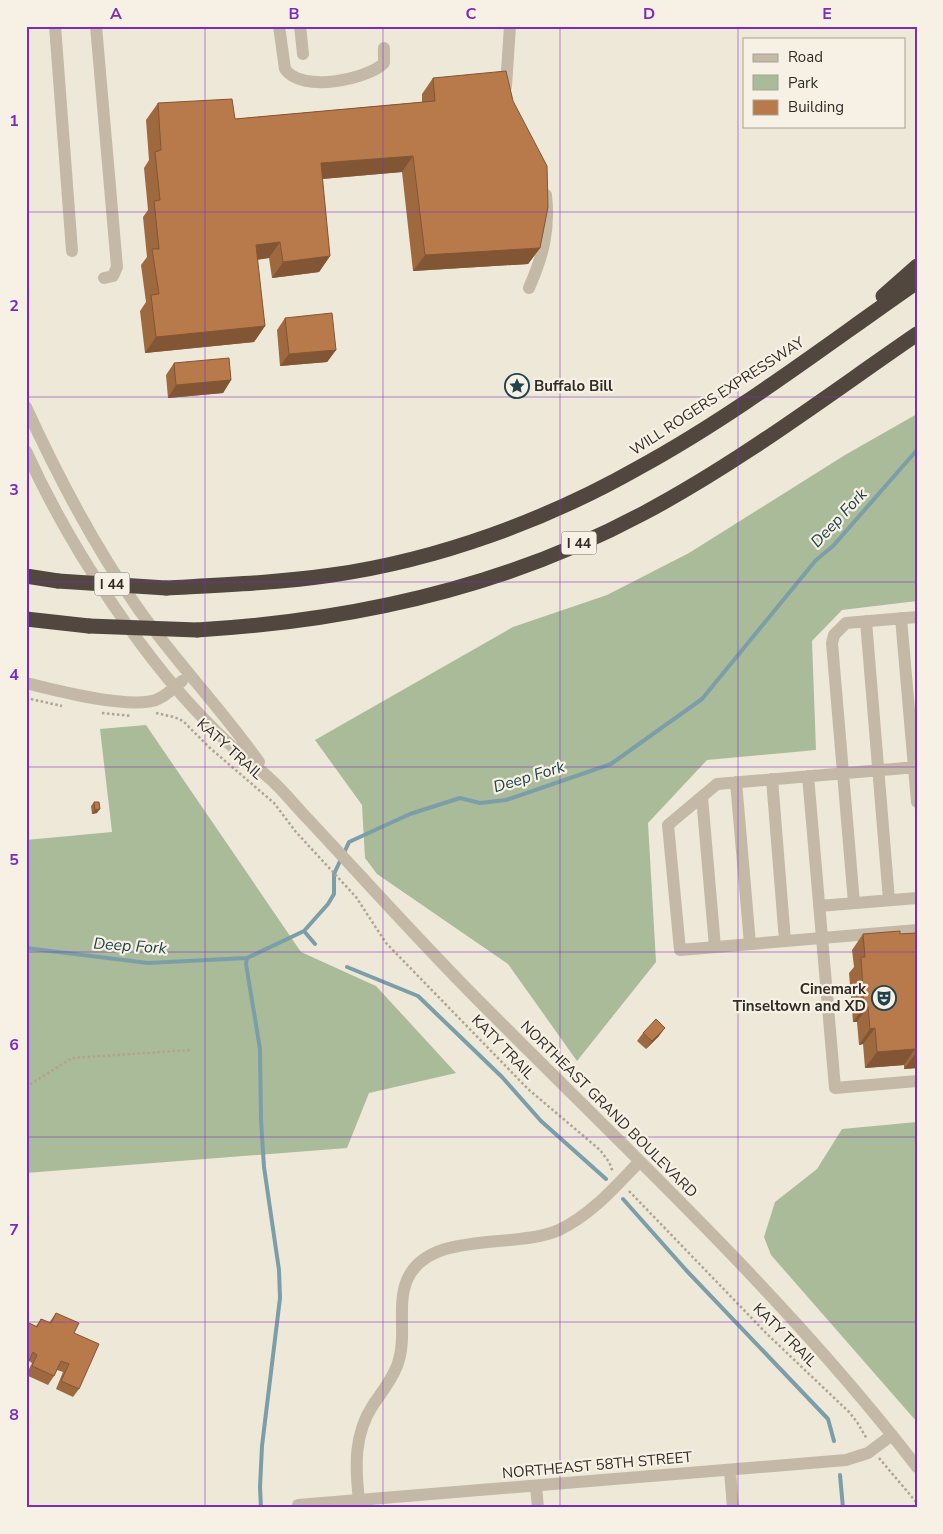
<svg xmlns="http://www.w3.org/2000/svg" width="943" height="1534" font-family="'Nunito Sans',sans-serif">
<rect width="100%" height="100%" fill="#eee8d9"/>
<!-- green -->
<path fill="#aabb9a" d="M917,414V601L842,610L812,641L816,750L707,760L648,823L656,962L577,1061L508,964L377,874L365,858L362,805L315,740L513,627L607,595L689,553L845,455Z
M146,725L301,952L376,986L456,1073L369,1093L347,1148L26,1173V840L112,832L100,729Z
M917,1122V1422L771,1255L764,1237L775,1202L817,1169L842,1129Z"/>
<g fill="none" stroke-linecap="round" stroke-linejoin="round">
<!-- stream -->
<path stroke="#7b9ea8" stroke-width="4" d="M344,853L349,842L410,814L460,798L480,803L506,800L611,764L702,699L816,560L833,546L917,450
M304,931L315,944
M26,948L148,963L247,958L304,931L328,904L334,894V874L341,859
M247,958L246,964L260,1049L261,1120L264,1167L279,1270L280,1298L262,1446L260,1487L261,1508
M347,967L418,996L502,1077L541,1121L606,1179
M623,1199L686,1270L828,1419L834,1441
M840,1475L843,1508"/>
<!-- path -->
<path stroke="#b0a490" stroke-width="2.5" stroke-dasharray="2.5 2.5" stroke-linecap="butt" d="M26,698L62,706
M102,713L131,716
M156,713L174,717L183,721L210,748L274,803L296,832L356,897L386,943L528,1089L600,1150L609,1162L613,1172
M26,1087L72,1058L191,1050
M629,1191L767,1334L849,1412L857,1422L867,1439
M879,1458L917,1503"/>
<!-- minor -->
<path stroke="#c4b9a6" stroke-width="12" d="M55,26L72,251
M96,26L117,267L113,276L104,278
M279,26L285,69C301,93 367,80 384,63V48
M300,26L303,54
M506,86L510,26
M529,288C543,256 550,230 546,195
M26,407C58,477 93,544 137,607C175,661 221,708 259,762
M26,451C69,546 146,665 222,737C236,751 253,763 268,777C282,789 293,803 306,817C368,883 428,951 493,1015C638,1161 791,1303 917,1467
M901,618L917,802
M866,621L889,900
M26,683C54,690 136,712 160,698C168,694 175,687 182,681
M917,767L717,784L668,825L680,950L917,930
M808,776L835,1088L917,1081
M772,779L785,941
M736,782L750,944
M702,797L715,947
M854,903L832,643L834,635L846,623L917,617
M819,906L917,898
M730,1471L733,1508
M536,1486L538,1508
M359,1500C355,1466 354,1434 373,1405C382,1392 391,1381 397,1366C408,1337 396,1307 407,1280C429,1229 514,1250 559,1230C591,1215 615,1187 639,1162
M298,1505L846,1460L868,1453L892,1435"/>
<!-- highway -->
<path stroke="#51473e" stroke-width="15" d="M883,296L917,266
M26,576L58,581
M166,588C221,585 277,583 332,575C438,560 547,520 640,467C737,414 826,345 917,282
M26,619L89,626
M197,630C352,621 506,587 644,513C740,462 828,395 917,334"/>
<!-- highway-bridge -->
<path stroke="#51473e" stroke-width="15" d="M58,581L166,588
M89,626L197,630"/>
</g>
<!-- wall -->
<path fill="#9f6940" d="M433,78L540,248L528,264L413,271L402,172L322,179L330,256L319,272L272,278L269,258L257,260L265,326L254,342L145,353L140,311L146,302L141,265L147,257L143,217L148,210L144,168L149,160L146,120L158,103L235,119L422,102V94Z
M285,318L336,350L327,362L280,366L277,330Z
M174,363L231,380L223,393L168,398L166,375Z
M94,802L97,813L92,814L91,806Z
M917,933V1068L904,1069V1065L865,1068L863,1044L859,1045L857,1022H853L849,973L854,967L852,950L863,934H900Z
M643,1033L659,1036L646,1049L637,1041Z
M56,1313L74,1333L79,1389L73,1397L56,1389L63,1372L57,1370L54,1376L48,1385L26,1375L32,1363L29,1361L26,1365V1327L29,1323L36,1326L41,1319L49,1323Z"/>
<!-- shaded-wall -->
<path fill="#825534" d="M413,156L402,172L310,180L321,163Z
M280,242L269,258L244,261L256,245Z
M540,248L528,264L413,271L425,255Z
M330,256L319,272L272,278L283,262Z
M265,326L254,342L145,353L156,337Z
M336,350L327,362L280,366L289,354Z
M231,380L223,393L168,398L176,385Z
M100,809L97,813L92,814L95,810Z
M864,1006H868L857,1022H853Z
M665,1028L659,1036L646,1049L652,1041Z
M875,1028L863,1044L859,1045L870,1029Z
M915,1049L904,1065L865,1068L877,1052Z
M916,1053H917V1068L904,1069Z"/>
<!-- building -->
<path fill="#b97a4b" stroke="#825534" d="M506,71L513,101L547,166L548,207L540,248L425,255L413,156L321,163L330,256L283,262L280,242L256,245L265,326L156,337L151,295L159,294L152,249H159L154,201L160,200L155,152L161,150L158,103L232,99L235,119L435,101L433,78Z
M332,313L336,350L289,354L285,318Z
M229,358L231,380L176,385L174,363Z
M94,802H99L100,809L95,810Z
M900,931V934L917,933V1053H916L915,1049L877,1052L875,1028L870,1029L868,1006H864L861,957H865L863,934Z
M656,1019L665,1028L652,1041L643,1033Z
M56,1313L79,1323L74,1333L99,1344L79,1389L61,1381L69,1364L61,1361L54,1376L32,1366L37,1355L33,1352L28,1363L26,1362V1330L29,1323L37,1327L41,1319L51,1323Z"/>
<!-- grid -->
<path fill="none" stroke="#7b2cbf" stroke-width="1" stroke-opacity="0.55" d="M205,26V1508M383,26V1508M560,26V1508M738,26V1508M26,212H917M26,397H917M26,582H917M26,767H917M26,952H917M26,1137H917M26,1322H917"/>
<!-- icons -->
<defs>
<symbol id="sight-ring" viewBox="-11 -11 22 22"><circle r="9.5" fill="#f6f1e4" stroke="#20434e" stroke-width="1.5"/><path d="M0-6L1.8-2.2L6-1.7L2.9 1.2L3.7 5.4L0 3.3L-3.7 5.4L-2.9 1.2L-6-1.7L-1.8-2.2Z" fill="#20434e"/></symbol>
<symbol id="theatre-ring" viewBox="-11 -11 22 22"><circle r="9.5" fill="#f6f1e4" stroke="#20434e" stroke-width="1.5"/><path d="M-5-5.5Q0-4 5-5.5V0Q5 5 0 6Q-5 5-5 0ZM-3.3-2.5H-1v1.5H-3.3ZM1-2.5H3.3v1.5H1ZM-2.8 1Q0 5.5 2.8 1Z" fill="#20434e"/></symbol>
</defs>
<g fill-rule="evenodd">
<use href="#sight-ring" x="503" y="372" width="28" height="28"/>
<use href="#theatre-ring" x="870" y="984" width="28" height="28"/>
</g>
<g text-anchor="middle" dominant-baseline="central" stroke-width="4.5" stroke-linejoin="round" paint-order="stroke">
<!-- shield labels -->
<g fill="#f6f1e4" stroke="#6c675f" stroke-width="1">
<rect x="561.5" y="531.5" width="35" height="23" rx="4"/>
<rect x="94.5" y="572.5" width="35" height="23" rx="4"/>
</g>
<g font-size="14" font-weight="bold" fill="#312c26">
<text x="579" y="543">I 44</text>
<text x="112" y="584">I 44</text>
</g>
<!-- poi labels -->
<g font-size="15" font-weight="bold" fill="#312c26" stroke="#f6f1e4" text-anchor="start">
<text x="534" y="386">Buffalo Bill</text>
<text x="866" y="989" text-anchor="end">Cinemark<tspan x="866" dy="17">Tinseltown and XD</tspan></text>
</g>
<!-- street labels -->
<g font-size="15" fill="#312c26" stroke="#f6f1e4">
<text transform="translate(717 396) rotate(-33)">WILL ROGERS EXPRESSWAY</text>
<text transform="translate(230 749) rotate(42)">KATY TRAIL</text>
<text transform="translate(503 1047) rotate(46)">KATY TRAIL</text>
<text transform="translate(609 1109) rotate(45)">NORTHEAST GRAND BOULEVARD</text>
<text transform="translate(785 1335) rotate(45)">KATY TRAIL</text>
<text transform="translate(597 1465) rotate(-5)">NORTHEAST 58TH STREET</text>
</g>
<!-- water labels -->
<g font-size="16" font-style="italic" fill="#20434e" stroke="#f6f1e4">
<text transform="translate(839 518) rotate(-47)">Deep Fork</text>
<text transform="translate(529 777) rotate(-17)">Deep Fork</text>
<text transform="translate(130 946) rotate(4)">Deep Fork</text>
</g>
</g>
<!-- border -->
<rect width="943" height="1534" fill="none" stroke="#f6f1e4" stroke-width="55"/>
<!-- legend -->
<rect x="743" y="38" width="162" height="90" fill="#f6f1e4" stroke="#a7a298"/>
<rect x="753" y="54" width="25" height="8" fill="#c4b9a6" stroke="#a7a298"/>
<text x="788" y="62" font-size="15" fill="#312c26">Road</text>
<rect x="753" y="75" width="25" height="15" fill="#aabb9a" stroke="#a7a298"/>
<text x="788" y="88" font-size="15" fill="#312c26">Park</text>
<rect x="753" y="100" width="25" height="15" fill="#b97a4b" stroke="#a7a298"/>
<text x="788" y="112" font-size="15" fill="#312c26">Building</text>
<rect x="28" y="28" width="888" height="1478" fill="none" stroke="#7b2cbf" stroke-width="2"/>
<g font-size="16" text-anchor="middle" font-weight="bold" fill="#7b2cbf">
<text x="116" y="19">A</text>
<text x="294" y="19">B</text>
<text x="471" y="19">C</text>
<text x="649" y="19">D</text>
<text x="827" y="19">E</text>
<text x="14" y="126">1</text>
<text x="14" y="311">2</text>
<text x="14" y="495">3</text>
<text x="14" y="680">4</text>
<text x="14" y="865">5</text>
<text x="14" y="1050">6</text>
<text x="14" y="1235">7</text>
<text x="14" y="1420">8</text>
</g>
</svg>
